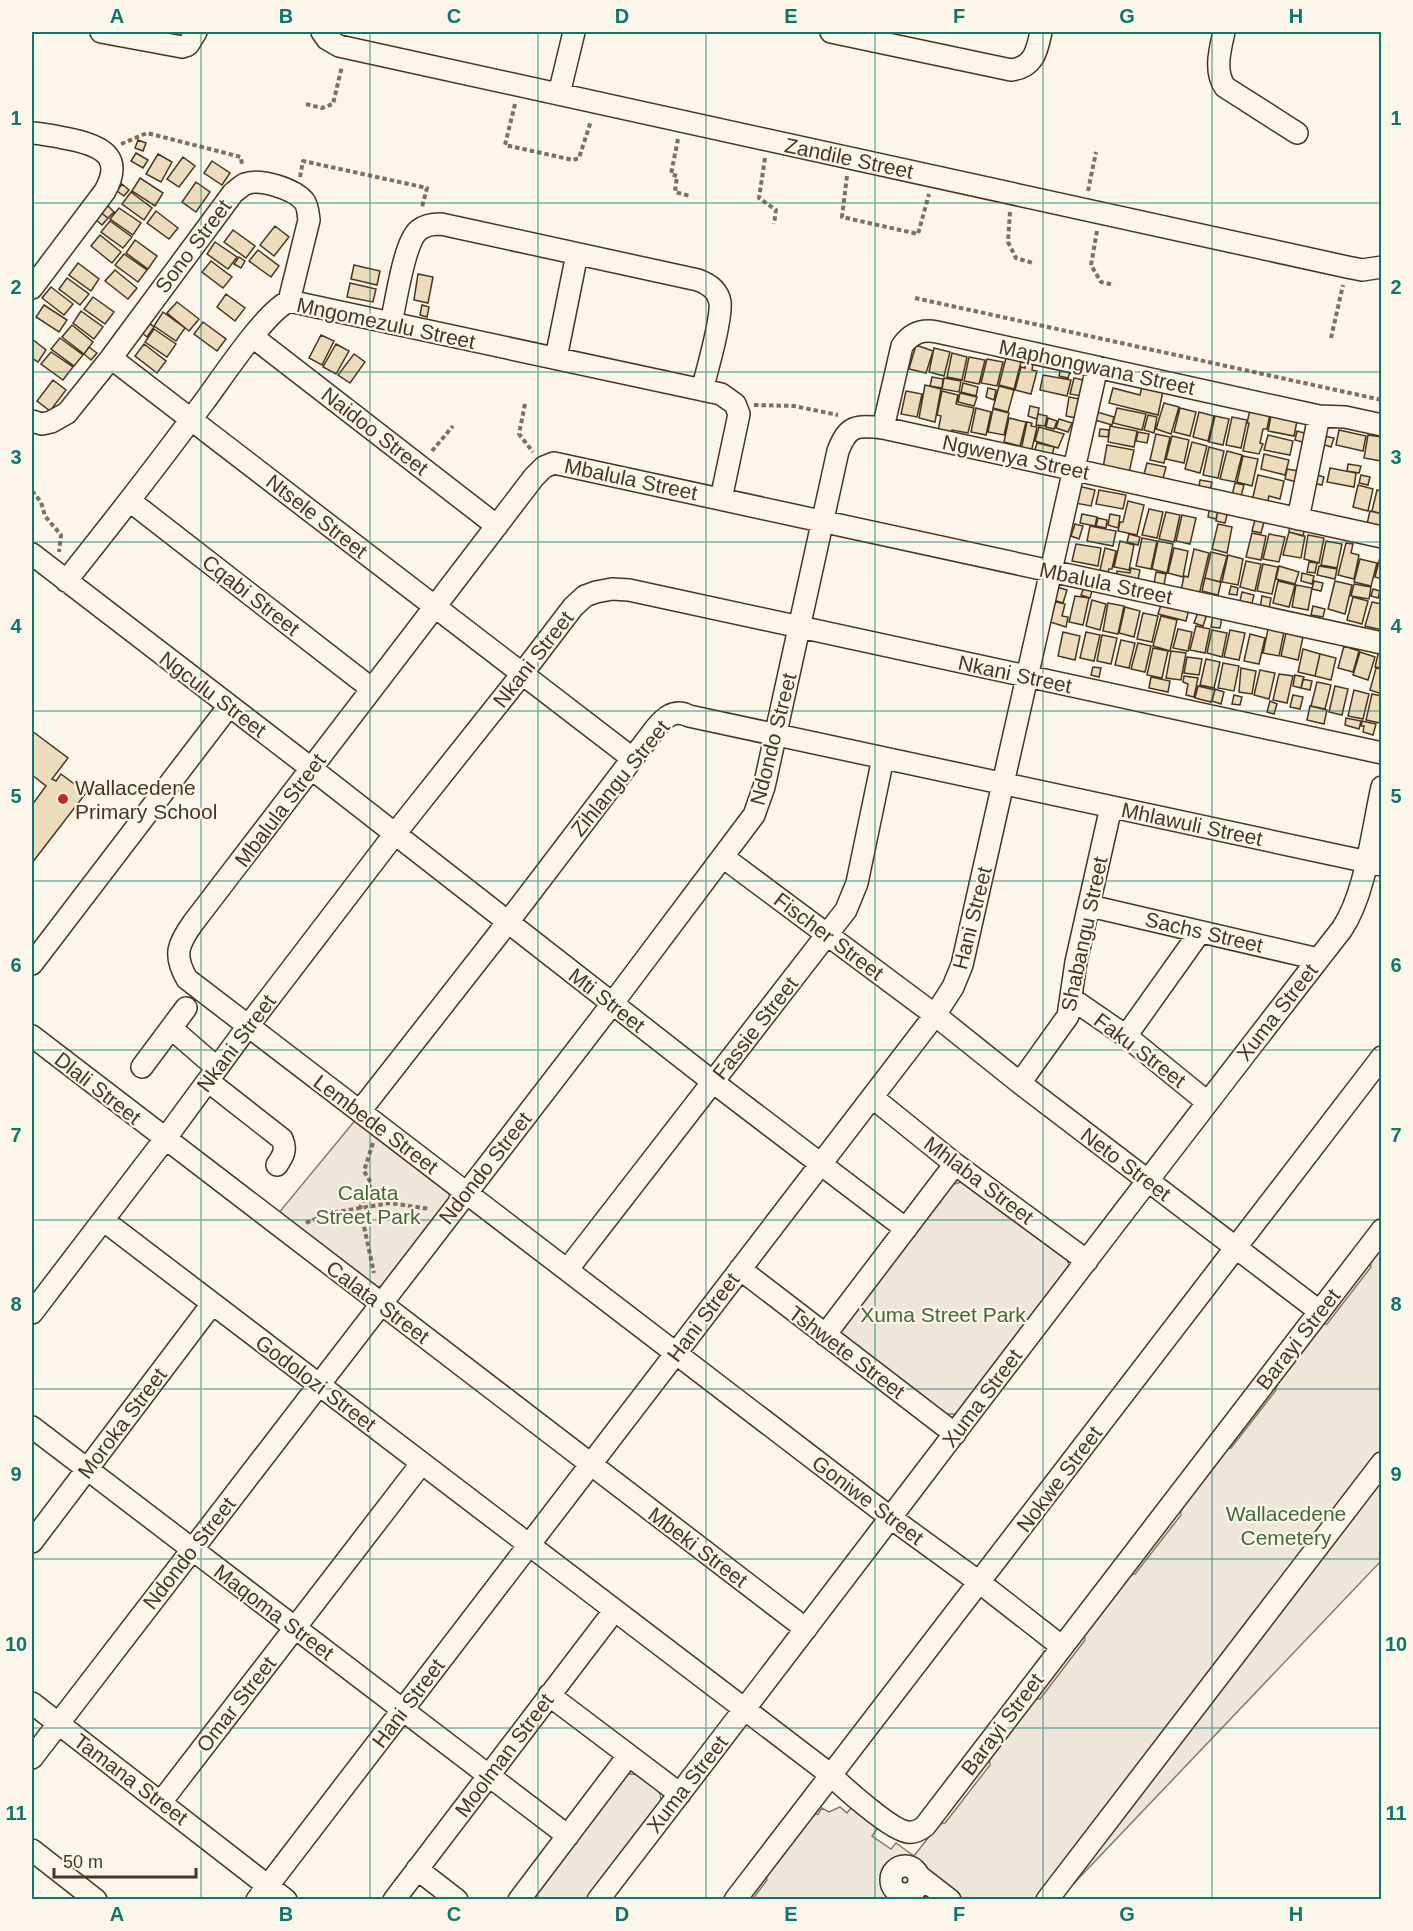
<svg xmlns="http://www.w3.org/2000/svg" width="1413" height="1931" font-family="Arial,sans-serif">
<rect width="100%" height="100%" fill="#fbf6e9"/>
<!-- green -->
<path fill="#ede6d9" stroke="#887966" stroke-width="1.5" d="M357,1118L449,1191V1201L383,1286L373,1287L277,1215Z
M961,1182L967,1184L1066,1258L1070,1267L958,1414H946L842,1334L841,1331L951,1185Z
M1381,1246V1561L1059,1899L752,1900L767,1880L766,1874L811,1815L818,1814L822,1808L829,1812L840,1807L847,1813L851,1808L878,1828L872,1836L891,1849L896,1843L914,1856L939,1824L945,1823L990,1765L989,1758L1034,1699H1040L1085,1640L1084,1634L1129,1575L1135,1574L1181,1515L1180,1508L1225,1449L1231,1448L1276,1390V1384L1319,1324H1327L1371,1267L1370,1260Z
M628,1774C643,1773 663,1788 661,1803L591,1899L527,1900L623,1776Z"/>
<!-- building -->
<path fill="#ecdcbc" stroke="#4a3520" stroke-width="1.5" d="M138,140L146,143L143,151L135,148Z
M136,153L148,160L143,168L131,161Z
M158,154L172,162L161,182L146,174Z
M183,157L195,166L179,187L167,179Z
M212,161L230,173L222,185L204,173Z
M140,178L163,193L155,206L132,191Z
M196,182L210,192L196,212L182,202Z
M122,184L129,190L124,196L117,191Z
M131,192L152,208L144,220L122,204Z
M107,205L114,212L108,218L100,212Z
M119,208L141,223L133,235L110,219Z
M156,211L178,228L169,239L147,223Z
M100,212L108,218L102,225L95,219Z
M110,221L132,237L123,248L101,232Z
M275,226L289,237L274,256L260,245Z
M233,230L255,246L246,258L224,242Z
M100,235L121,252L112,263L91,246Z
M135,240L157,256L148,269L126,253Z
M215,242L237,257L228,269L207,254Z
M258,250L279,266L271,277L249,261Z
M124,254L147,270L138,282L115,265Z
M239,257L245,261L241,268L234,264Z
M211,261L232,277L223,288L202,272Z
M78,263L99,279L91,291L69,275Z
M354,265L380,271L377,285L351,279Z
M115,270L137,288L128,299L105,281Z
M418,274L433,277L428,303L414,300Z
M67,278L89,294L80,305L59,289Z
M350,283L376,289L373,302L347,297Z
M51,287L73,304L64,315L42,298Z
M226,294L245,308L235,321L217,307Z
M93,297L114,312L105,324L84,309Z
M177,302L199,319L189,331L167,313Z
M44,305L67,320L59,332L36,317Z
M422,305L429,307L427,317L420,315Z
M81,311L103,327L94,339L73,323Z
M163,312L185,328L176,341L154,326Z
M203,322L226,339L217,351L194,334Z
M149,323L154,327L147,337L141,332Z
M72,325L93,342L84,354L62,337Z
M154,329L176,344L167,357L145,342Z
M321,335L334,341L322,365L309,358Z
M60,338L83,355L74,366L51,349Z
M32,339L46,350L38,362L32,358Z
M144,344L166,361L157,373L135,356Z
M336,344L349,351L336,374L323,367Z
M916,345L933,351L926,373L909,369Z
M89,347L97,353L91,360L84,354Z
M934,348L950,352L944,376L929,372Z
M51,352L73,367L63,380L41,364Z
M952,353L967,357L962,380L947,377Z
M354,354L365,362L350,383L338,375Z
M1007,354L1022,358L1014,389L999,385Z
M969,357L985,360L979,384L964,381Z
M987,359L1003,362L997,386L981,383Z
M1026,362L1033,364L1032,370L1037,371L1031,394L1015,390L1021,367L1025,368Z
M1061,367L1071,369L1068,378L1059,376Z
M1043,375L1071,380L1067,396L1040,390Z
M932,377L943,379L942,388L930,386Z
M944,378L961,381L959,392L942,389Z
M1074,378L1084,380L1081,396L1070,394Z
M53,380L66,390L50,411L37,401Z
M963,383L978,387L976,396L961,392Z
M925,385L941,389L935,422L919,418Z
M999,386L1014,390L1008,412L993,408Z
M1142,386L1163,391L1158,415L1109,403L1113,388L1140,395Z
M988,388L996,390L994,400L986,397Z
M906,391L922,394L917,417L901,414Z
M942,391L958,395L956,404L974,408L968,433L952,430L951,434L938,431L941,416L937,415Z
M960,393L977,397L974,406L958,402Z
M1069,397L1080,399L1076,418L1066,416Z
M1164,403L1179,407L1171,434L1156,429Z
M1030,406L1039,408L1037,419L1028,416Z
M976,408L991,412L986,435L971,432Z
M1117,408L1146,414L1142,430L1113,423Z
M1180,408L1196,412L1190,436L1174,432Z
M993,409L1009,413L1004,435L988,432Z
M1250,410L1270,414L1267,429H1263L1260,443L1263,444L1259,454L1243,451L1249,423H1247Z
M1097,412L1114,417L1112,425L1095,420Z
M1199,412L1214,416L1208,441L1193,437Z
M1038,414L1047,416L1045,426L1036,425Z
M1148,415L1157,417L1154,433L1144,430Z
M1215,416L1229,419L1223,445L1209,442Z
M1271,416L1297,421L1294,436L1268,431Z
M1232,417L1247,420L1241,448L1226,445Z
M1009,418L1026,422L1020,446L1004,442Z
M1048,418L1057,421L1054,429L1046,427Z
M1059,419L1072,423L1068,432L1056,428Z
M1027,422L1032,423L1031,426L1037,427L1031,453L1021,450Z
M1110,426L1137,431L1134,447L1108,442Z
M1039,427L1064,434L1058,448L1035,441Z
M1100,429L1109,430L1108,437L1099,436Z
M1339,430L1366,436L1363,451L1336,445Z
M1297,431L1308,434L1306,443L1295,440Z
M1138,432L1149,434L1147,443L1136,441Z
M1156,434L1170,437L1164,463L1150,460Z
M1268,435L1293,441L1290,455L1264,450Z
M1368,435L1382,437L1381,461L1364,458Z
M1172,436L1189,440L1184,463L1166,459Z
M1324,436L1334,438L1331,447L1322,444Z
M1192,442L1207,446L1200,473L1185,469Z
M1037,443L1054,447L1052,457L1034,453Z
M1107,445L1134,450L1129,473L1103,468Z
M1209,447L1224,451L1218,478L1203,475Z
M1227,451L1242,455L1235,482L1220,479Z
M1264,454L1289,460L1285,475L1261,469Z
M1243,456L1258,459L1252,486L1237,482Z
M1147,463L1166,467L1162,482L1143,478Z
M1348,464L1361,466L1359,473L1347,471Z
M1330,468L1356,473L1354,487L1327,482Z
M1287,469L1299,471L1297,482L1285,479Z
M1314,474L1324,477L1322,485L1312,483Z
M1258,475L1284,481L1280,499L1269,496L1267,504L1252,501Z
M1361,475L1370,477L1368,485L1359,483Z
M1200,480L1212,482L1210,490L1199,487Z
M1235,483L1244,485L1241,496L1232,495Z
M1358,485L1373,489L1368,511L1353,507Z
M1078,486L1095,490L1091,506L1075,503Z
M1099,490L1126,495L1123,509L1096,504Z
M1377,490L1382,491V514L1372,511Z
M1128,501L1144,505L1137,535L1118,531L1120,522H1123Z
M1210,506L1219,508L1216,519L1208,517Z
M1149,509L1163,512L1157,538L1142,535Z
M1218,509L1228,511L1225,523L1216,521Z
M1370,511L1382,514V527L1367,524Z
M1166,512L1180,515L1174,542L1159,539Z
M1082,514L1097,517L1095,526L1080,523Z
M1110,514L1120,516L1118,528L1108,525Z
M1182,515L1196,518L1190,544L1176,541Z
M1256,516L1265,518L1261,533L1252,531Z
M1098,518L1107,520L1106,528L1096,526Z
M1075,524L1083,526L1079,539L1071,536Z
M1218,524L1232,527L1227,553L1212,549Z
M1290,524L1305,527L1303,536L1289,532Z
M1090,526L1116,531L1113,546L1087,541Z
M1289,532L1305,536L1301,558L1283,555Z
M1252,533L1266,536L1261,560L1246,557Z
M1129,534L1140,537L1138,545L1127,542Z
M1269,534L1285,537L1279,562L1263,559Z
M1308,535L1324,538L1319,563L1304,559Z
M1142,538L1157,541L1151,569L1136,566Z
M1120,541L1134,545L1129,570L1114,567Z
M1158,541L1173,544L1167,573L1152,569Z
M1326,541L1342,544L1337,568L1321,565Z
M1346,543L1353,544L1351,553L1359,555L1354,579L1338,575Z
M1076,544L1101,548L1098,566L1072,561Z
M1105,548L1116,551L1112,569H1109L1108,572L1100,570Z
M1174,548L1188,551L1183,577L1168,573Z
M1194,549L1209,553L1199,595L1181,591L1184,576L1188,577Z
M1211,552L1227,556L1220,582L1205,578Z
M1381,553H1382V579L1375,577Z
M1228,555L1243,559L1238,585L1222,582Z
M1360,559L1377,563L1371,586L1354,582Z
M1246,561L1261,564L1255,591L1240,587Z
M1309,562L1317,563L1315,573L1307,572Z
M1263,564L1278,567L1272,594L1257,591Z
M1279,566L1299,572L1295,584L1276,579Z
M1319,566L1337,569L1335,579L1317,575Z
M1131,568L1140,570L1138,580L1116,578L1117,571L1130,573Z
M1156,572L1166,574L1164,585L1154,584Z
M1302,573L1314,576L1312,584L1301,581Z
M1205,578L1221,582L1218,595L1202,591Z
M1278,581L1295,585L1289,607L1273,603Z
M1314,581L1323,583L1321,591L1312,589Z
M1335,581L1352,585L1345,614L1328,609Z
M1354,584L1371,587L1369,599L1351,596Z
M1085,585L1093,587L1090,598L1081,595Z
M1296,585L1312,588L1308,610L1292,607Z
M1231,586L1238,588L1237,595L1229,594Z
M1057,587L1067,590L1063,603L1053,600Z
M1373,589L1380,591L1378,598L1371,596Z
M1242,592L1254,595L1252,603L1240,601Z
M1075,596L1089,598L1083,625L1069,622Z
M1262,596L1271,598L1269,609L1260,608Z
M1353,597L1368,601L1362,624L1347,620Z
M1092,600L1106,604L1100,630L1086,626Z
M1052,601L1065,604L1062,616L1068,617L1066,627L1047,621Z
M1162,602L1189,609L1186,621L1158,614Z
M1372,602L1382,604V630L1365,626Z
M1108,603L1124,606L1118,634L1103,631Z
M1313,606L1325,609L1323,617L1311,615Z
M1125,607L1140,611L1134,637L1119,633Z
M1198,612L1207,614L1203,626L1194,623Z
M1143,613L1158,616L1152,642L1137,639Z
M1213,615L1222,617L1220,628L1211,627Z
M1161,616L1177,620L1170,651L1153,646Z
M1196,626L1210,629L1205,653L1190,650Z
M1178,629L1192,632L1188,651L1173,648Z
M1268,629L1284,632L1279,656L1263,653Z
M1212,630L1227,633L1222,657L1207,653Z
M1230,630L1245,633L1239,660L1224,657Z
M1063,632L1080,636L1075,660L1058,656Z
M1086,632L1100,635L1094,661L1080,658Z
M1286,633L1303,637L1298,660L1281,656Z
M1250,634L1265,638L1259,664L1244,661Z
M1102,635L1117,638L1111,664L1097,661Z
M1121,640L1135,643L1129,668L1115,665Z
M1138,643L1151,646L1145,672L1131,669Z
M1344,646L1359,651L1353,672L1338,668Z
M1153,648L1168,651L1162,678L1147,675Z
M1303,649L1320,654L1315,676L1298,672Z
M1379,650L1382,651V668L1375,667Z
M1171,651L1186,653L1181,680L1166,678Z
M1360,652L1375,657L1368,680L1353,675Z
M1320,654L1336,658L1331,680L1315,676Z
M1187,657L1202,659L1199,675L1184,673Z
M1206,659L1220,662L1214,688L1200,685Z
M1223,663L1239,666L1234,691L1218,688Z
M1093,667L1101,668L1099,677L1091,675Z
M1241,668L1256,671L1252,694L1239,692Z
M1376,668L1382,669V694L1370,690Z
M1260,670L1275,673L1269,699L1254,695Z
M1279,674L1293,676L1287,703L1273,700Z
M1295,675L1304,677L1301,688L1293,686Z
M1184,676L1198,678L1194,697L1186,695L1188,684L1183,682Z
M1151,677L1170,681L1168,692L1149,688Z
M1303,679L1312,681L1310,690L1301,688Z
M1317,682L1331,685L1325,709L1311,706Z
M1198,686L1215,690L1211,702L1195,698Z
M1335,686L1348,689L1342,715L1329,712Z
M1215,689L1224,692L1221,704L1212,701Z
M1354,690L1369,694L1363,719L1348,716Z
M1372,694L1382,696L1380,723L1366,720Z
M1234,695L1242,697L1240,705L1232,704Z
M1293,695L1303,697L1300,709L1290,707Z
M1270,701L1277,704L1274,714L1267,712Z
M1310,706L1327,710L1324,724L1307,720Z
M1346,718L1361,721L1359,729L1345,725Z
M1362,721L1376,724L1373,735L1363,732L1364,726H1361Z
M32,731L68,758L52,779L56,781L61,774L86,793L32,863V805L46,786L32,775Z"/>
<g fill="none" stroke-linecap="round" stroke-linejoin="round">
<defs>
<path id="minor" d="M101,32L182,47L188,45L196,32
M322,32L327,39L339,46L1347,267L1362,270L1382,267
M831,32L1011,70C1034,67 1037,51 1041,32
M1224,32C1220,50 1214,71 1225,87L1297,133
M559,94L574,32
M32,133C46,134 60,137 74,140C104,147 123,158 105,191L32,288
M391,323C396,303 404,241 419,230C425,225 433,224 441,224L698,280C709,284 718,291 720,302C722,319 707,371 702,390
M253,337L497,526
M111,358L632,758
M556,358L577,254
M32,421L42,424L51,422L67,413L111,358L233,193C237,190 241,186 245,184C260,178 294,189 304,201C308,206 308,213 309,220L289,301
M883,428L902,346C911,333 922,329 937,332L1319,416L1345,417L1382,425
M130,501L372,689
M1298,519L1319,416
M32,554L312,769L713,1082L906,1229
M66,581C113,522 159,463 204,402C222,378 265,312 289,301L721,394L735,404L739,414L721,499
M723,857L935,1015L1020,1083L1319,1311
M1090,906L1318,959
M32,964L229,706
M1072,999L1126,1036L1207,1102
M171,1028L217,1068
M32,1036L806,1629
M1126,1036L1200,932
M142,1067L186,1008
M208,1081L282,1139C287,1150 283,1156 277,1165
M1020,1083L1068,1016L1076,962L1111,807
M872,1097L955,1164L1087,1261
M360,1111L508,922L655,729C664,718 674,708 689,716L1382,865
M103,1220L831,1775C843,1787 892,1831 908,1832C915,1833 920,1830 925,1826L1382,1230
M740,1269L955,1434
M567,1270L846,910L857,883L883,758
M32,1313L165,1139L248,1026L394,835L522,674L573,607L585,596L596,592L612,589L629,590L1382,753
M825,1335L955,1164
M32,1427L568,1836
M32,1542L212,1304
M1061,1646L979,1582L891,1518L187,979C173,955 178,944 193,923L534,477L544,467L554,463L1382,643
M549,1695L680,1794
M32,1703L286,1900
M32,1758L612,1004L754,815L764,787L838,451C848,425 856,425 883,428L1382,537
M161,1802L421,1464
M32,1850L96,1900
M891 1880a14 14 0 1 1 28 0a14 14 0 1 1-28 0Z
M417,1869L457,1900
M919,1876L950,1900
M257,1900L935,1015L953,987L962,965L1097,367
M394,1900L614,1611
M519,1900L628,1756
M598,1900C847,1577 1091,1251 1342,929C1366,893 1372,831 1382,787
M735,1900L1382,1057
M1047,1900L1382,1463"/>
</defs>
<!-- minor casing -->
<use href="#minor" stroke="#4a3520" stroke-width="24"/>
<!-- path -->
<path stroke="#7f6f5c" stroke-width="4" stroke-dasharray="4.5 3" stroke-linecap="butt" d="M306,104L322,108L333,104L342,66
M515,104L505,145L573,160L579,158L591,121
M678,139L671,174L677,176L675,192L690,196
M121,144L147,133L241,157L242,165
M765,158L759,198L776,210L774,224
M847,176L842,217L918,234L929,194
M300,177L303,161L427,188L422,207
M1088,191L1096,152
M1010,212L1008,242L1016,258L1033,263
M1097,231L1091,265L1101,282L1114,285
M915,298L1382,400
M1331,338L1343,285
M525,404L519,434L533,452
M754,405L794,406L838,415
M432,451L453,426
M32,491L41,502L45,516L61,535L59,552
M373,1143L364,1171L371,1183L360,1208L374,1273
M306,1223L330,1213L390,1203L430,1209"/>
<!-- minor -->
<use href="#minor" stroke="#fbf6e9" stroke-width="21"/>
</g>
<!-- grid -->
<path fill="none" stroke="#0f766e" stroke-width="1.5" stroke-opacity="0.55" d="M201,32V1900M370,32V1900M538,32V1900M706,32V1900M875,32V1900M1043,32V1900M1212,32V1900M32,203H1382M32,372H1382M32,542H1382M32,711H1382M32,881H1382M32,1050H1382M32,1220H1382M32,1389H1382M32,1559H1382M32,1728H1382"/>
<!-- markers -->
<circle fill="#c62828" stroke="#fbf6e9" stroke-width="2" cx="63" cy="799" r="6"/>
<g text-anchor="middle" dominant-baseline="central" stroke-width="4.5" stroke-linejoin="round" paint-order="stroke">
<!-- street labels -->
<g font-size="21" fill="#4a3520" stroke="#fbf6e9">
<text transform="translate(849 158) rotate(12)">Zandile Street</text>
<text transform="translate(193 246) rotate(-53)">Sono Street</text>
<text transform="translate(386 323) rotate(12)">Mngomezulu Street</text>
<text transform="translate(1097 367) rotate(12)">Maphongwana Street</text>
<text transform="translate(375 431) rotate(38)">Naidoo Street</text>
<text transform="translate(1016 457) rotate(12)">Ngwenya Street</text>
<text transform="translate(631 479) rotate(12)">Mbalula Street</text>
<text transform="translate(317 516) rotate(38)">Ntsele Street</text>
<text transform="translate(1106 583) rotate(12)">Mbalula Street</text>
<text transform="translate(251 595) rotate(38)">Cqabi Street</text>
<text transform="translate(533 659) rotate(-52)">Nkani Street</text>
<text transform="translate(1015 674) rotate(12)">Nkani Street</text>
<text transform="translate(213 694) rotate(37)">Ngculu Street</text>
<text transform="translate(773 739) rotate(-76)">Ndondo Street</text>
<text transform="translate(620 778) rotate(-51)">Zihlangu Street</text>
<text transform="translate(280 810) rotate(-53)">Mbalula Street</text>
<text transform="translate(1192 824) rotate(12)">Mhlawuli Street</text>
<text transform="translate(972 918) rotate(-76)">Hani Street</text>
<text transform="translate(1204 932) rotate(13)">Sachs Street</text>
<text transform="translate(1084 934) rotate(-78)">Shabangu Street</text>
<text transform="translate(829 936) rotate(37)">Fischer Street</text>
<text transform="translate(607 1000) rotate(38)">Mti Street</text>
<text transform="translate(1277 1012) rotate(-52)">Xuma Street</text>
<text transform="translate(755 1028) rotate(-52)">Fassie Street</text>
<text transform="translate(236 1043) rotate(-53)">Nkani Street</text>
<text transform="translate(1140 1050) rotate(37)">Faku Street</text>
<text transform="translate(98 1088) rotate(38)">Dlali Street</text>
<text transform="translate(376 1124) rotate(37)">Lembede Street</text>
<text transform="translate(1126 1164) rotate(37)">Neto Street</text>
<text transform="translate(485 1168) rotate(-52)">Ndondo Street</text>
<text transform="translate(979 1180) rotate(37)">Mhlaba Street</text>
<text transform="translate(378 1302) rotate(37)">Calata Street</text>
<text transform="translate(703 1317) rotate(-53)">Hani Street</text>
<text transform="translate(1298 1339) rotate(-52)">Barayi Street</text>
<text transform="translate(847 1352) rotate(37)">Tshwete Street</text>
<text transform="translate(316 1383) rotate(37)">Godolozi Street</text>
<text transform="translate(982 1398) rotate(-53)">Xuma Street</text>
<text transform="translate(122 1423) rotate(-53)">Moroka Street</text>
<text transform="translate(1059 1479) rotate(-53)">Nokwe Street</text>
<text transform="translate(868 1500) rotate(37)">Goniwe Street</text>
<text transform="translate(698 1547) rotate(37)">Mbeki Street</text>
<text transform="translate(189 1553) rotate(-52)">Ndondo Street</text>
<text transform="translate(274 1612) rotate(37)">Maqoma Street</text>
<text transform="translate(408 1703) rotate(-53)">Hani Street</text>
<text transform="translate(236 1704) rotate(-52)">Omar Street</text>
<text transform="translate(1002 1724) rotate(-53)">Barayi Street</text>
<text transform="translate(504 1755) rotate(-53)">Moolman Street</text>
<text transform="translate(131 1779) rotate(37)">Tamana Street</text>
<text transform="translate(687 1784) rotate(-52)">Xuma Street</text>
</g>
<!-- poi labels -->
<g font-size="21" fill="#4a3520" stroke="#fbf6e9" text-anchor="start">
<text x="75" y="787">Wallacedene<tspan x="75" dy="24">Primary School</tspan></text>
</g>
<!-- park labels -->
<g font-size="21" fill="#436837" stroke="#fbf6e9">
<text x="368" y="1192">Calata<tspan x="368" dy="24">Street Park</tspan></text>
<text x="943" y="1314">Xuma Street Park</text>
<text x="1286" y="1513">Wallacedene<tspan x="1286" dy="24">Cemetery</tspan></text>
</g>
</g>
<!-- border -->
<rect width="1413" height="1931" fill="none" stroke="#fbf6e9" stroke-width="66"/>
<!-- scale -->
<path d="M54 1868v9h142v-9" fill="none" stroke="#4a3520" stroke-width="3"/>
<text x="63" y="1868" font-size="18" fill="#4a3520" stroke="#fbf6e9" stroke-width="4.5" paint-order="stroke">50 m</text>
<rect x="33" y="33" width="1347" height="1865" fill="none" stroke="#0f766e" stroke-width="2"/>
<g font-size="20" text-anchor="middle" font-weight="bold" fill="#0f766e">
<text x="117" y="23">A</text>
<text x="286" y="23">B</text>
<text x="454" y="23">C</text>
<text x="622" y="23">D</text>
<text x="791" y="23">E</text>
<text x="959" y="23">F</text>
<text x="1127" y="23">G</text>
<text x="1296" y="23">H</text>
<text x="16" y="125">1</text>
<text x="1396" y="125">1</text>
<text x="16" y="294">2</text>
<text x="1396" y="294">2</text>
<text x="16" y="464">3</text>
<text x="1396" y="464">3</text>
<text x="16" y="633">4</text>
<text x="1396" y="633">4</text>
<text x="16" y="803">5</text>
<text x="1396" y="803">5</text>
<text x="16" y="972">6</text>
<text x="1396" y="972">6</text>
<text x="16" y="1142">7</text>
<text x="1396" y="1142">7</text>
<text x="16" y="1311">8</text>
<text x="1396" y="1311">8</text>
<text x="16" y="1481">9</text>
<text x="1396" y="1481">9</text>
<text x="16" y="1651">10</text>
<text x="1396" y="1651">10</text>
<text x="16" y="1820">11</text>
<text x="1396" y="1820">11</text>
<text x="117" y="1921">A</text>
<text x="286" y="1921">B</text>
<text x="454" y="1921">C</text>
<text x="622" y="1921">D</text>
<text x="791" y="1921">E</text>
<text x="959" y="1921">F</text>
<text x="1127" y="1921">G</text>
<text x="1296" y="1921">H</text>
</g>
</svg>
